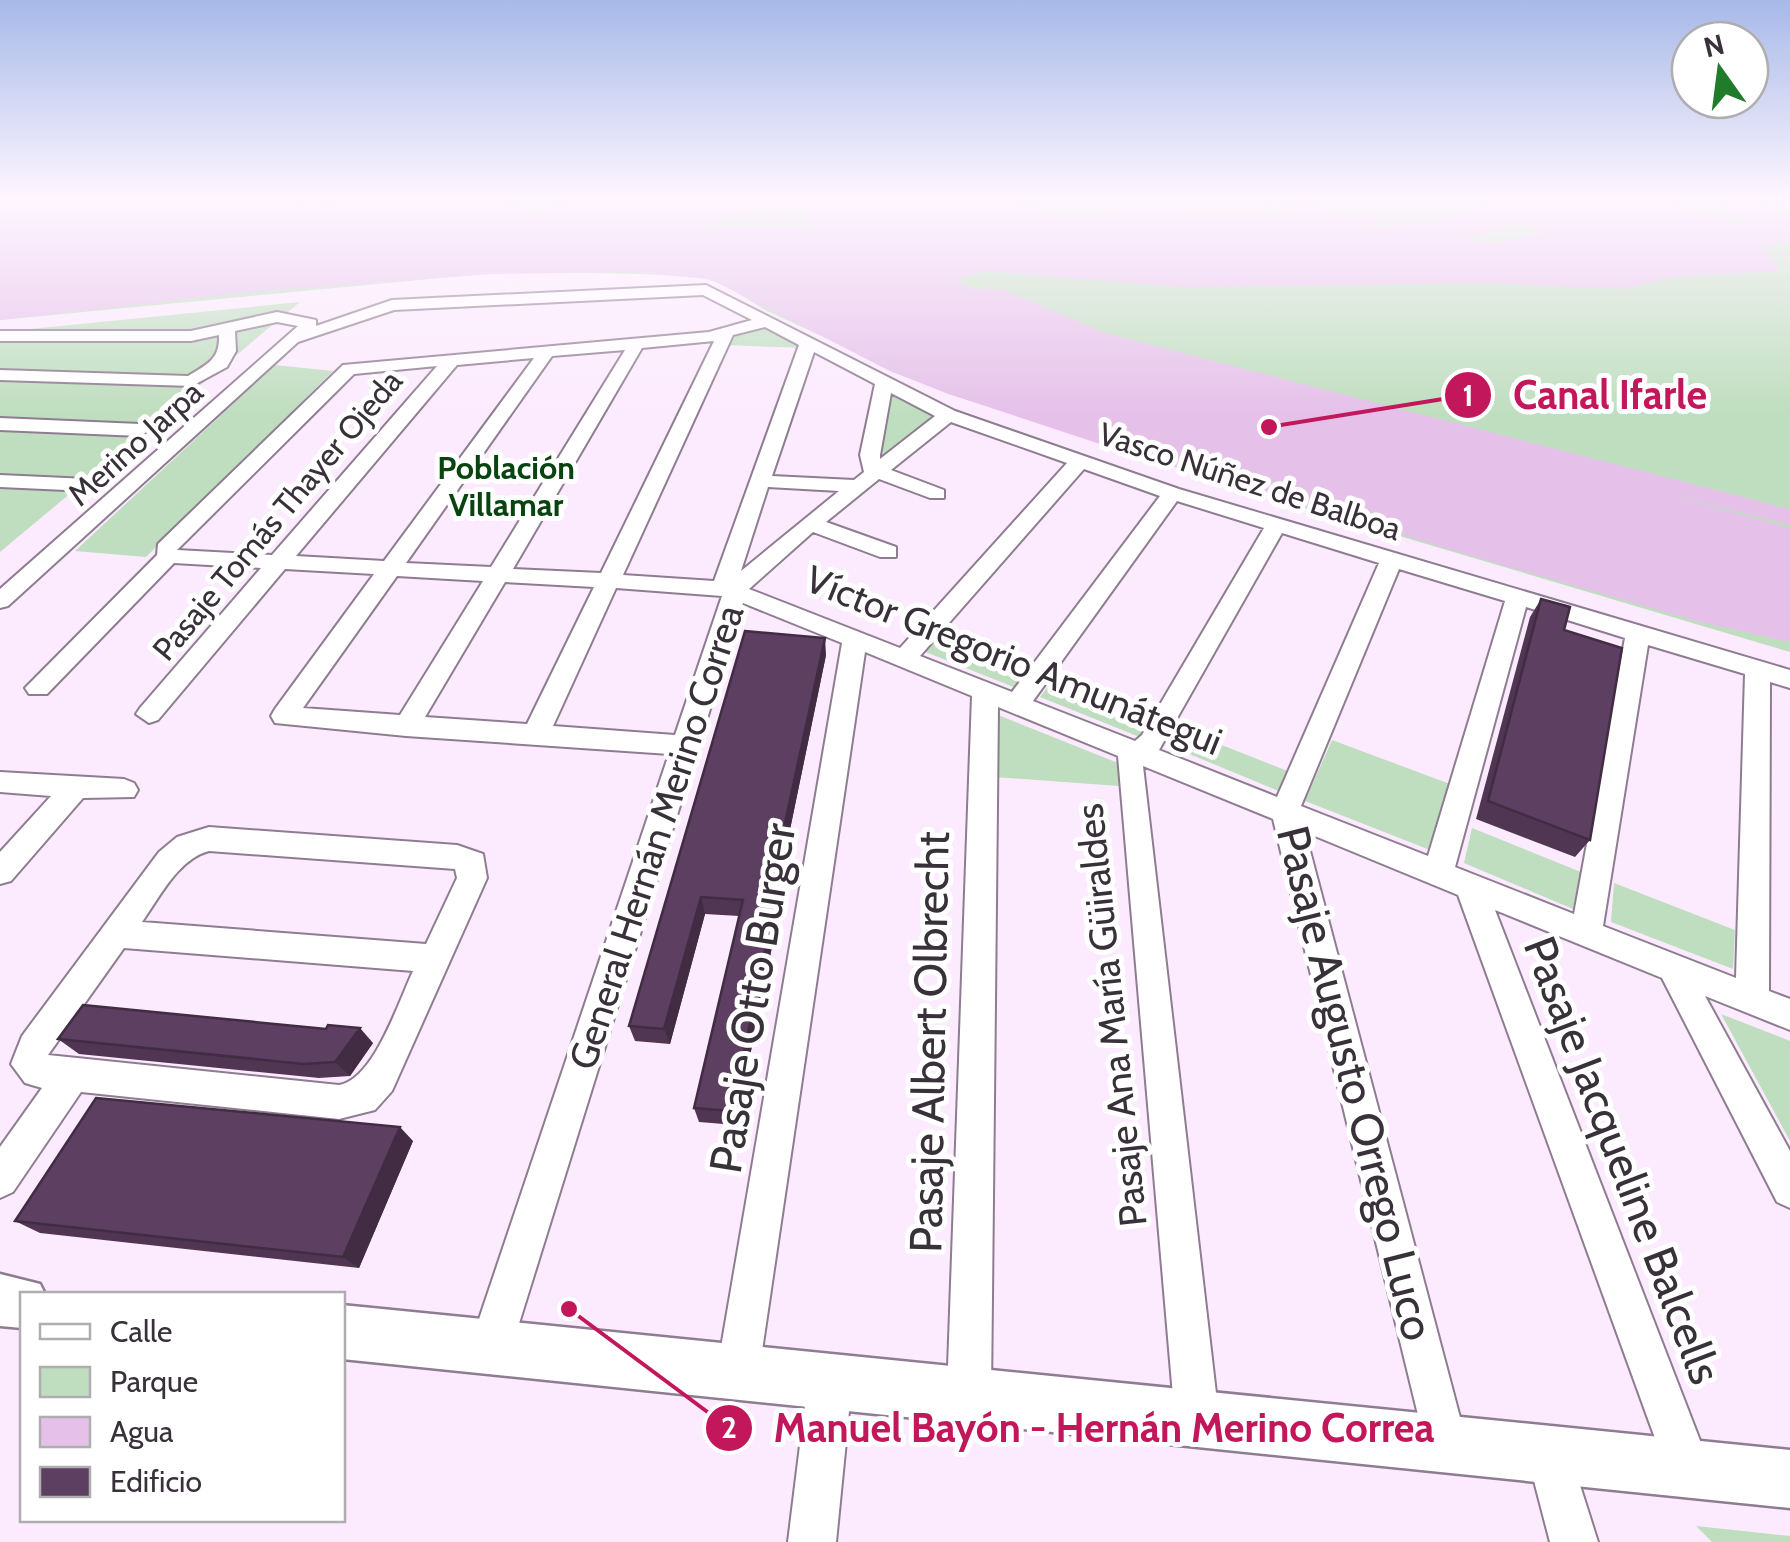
<svg xmlns="http://www.w3.org/2000/svg" width="1790" height="1542" font-family="Cabin,sans-serif">
<rect width="100%" height="100%" fill="#fcebfe"/>
<!-- green -->
<path fill="#bfdebf" d="M0,197H1790V652L1268,497L946,393L767,311L721,283L697,277L717,276L512,271L0,320Z
M300,302L0,552V332Z
M767,321L805,348L723,345L727,335Z
M275,365L333,371L146,557L75,551Z
M885,386L946,415L875,472Z
M935,637L1028,673L1016,688L923,651Z
M1051,682L1152,722L1142,738L1040,697Z
M993,713L1118,763L1119,786L994,777Z
M1176,727L1290,772L1281,792L1165,744Z
M1332,740L1450,784L1430,850L1305,801Z
M1472,828L1581,872L1573,909L1464,863Z
M1614,883L1735,930L1733,969L1611,922Z
M1721,1014L1790,1041V1141Z
M1696,1526L1790,1536V1542H1712Z"/>
<!-- water -->
<path fill="#e5c1e9" fill-rule="evenodd" d="M0,197H280L302,203L393,197L519,198L509,206L544,215L575,197H1007L1049,214L1279,216L1293,215L1282,197L1329,212L1372,216L1376,220L1370,227L1435,223L1480,207L1493,197H1675L1671,200L1676,207L1735,225L1750,222L1714,197L1757,201L1790,220V241L1762,248L1780,271L1681,276L1621,289L1490,283L1184,287L985,271L957,280L967,288L1005,290L1105,333L1790,509V525L1663,493L1790,528V642L1700,622L1502,565L1118,450L946,393L890,371L710,279L627,272L491,274L250,292L0,320ZM781,208L806,212L810,226H705L738,213ZM1520,222L1542,233L1493,244L1465,240Z"/>
<g fill="none" stroke-linecap="round" stroke-linejoin="round">
<defs>
<path id="minor" d="M706,285L955,411L1179,489L1790,670V688L1770,682L1769,991L1790,999V1030L1705,996L1790,1151V1208L1777,1202L1662,978L1495,910L1711,1469L1704,1485L1688,1492L1672,1485L1458,895L1305,832L1467,1444L1461,1460L1445,1466L1429,1460L1273,819L1143,766L1219,1419L1213,1435L1197,1441L1181,1435L1175,1419L1118,756L998,707L991,1395L984,1410L969,1417L954,1410L947,1395L972,696L865,652L759,1371L753,1386L738,1392L723,1386L717,1371L842,643L743,603L512,1346L506,1361L491,1367L476,1361L470,1346L669,754L406,736L275,723L271,716L275,709L374,574L285,569L158,720L149,723L136,714L140,708L261,568L174,563L47,694H29L25,688L157,555L158,544L343,365L709,332L752,320L703,295L394,310L298,342L8,606L0,608V589L298,326L277,322L235,331L236,351L227,367L192,386L0,380V370L188,376C208,364 220,359 219,335L191,341H0V331H191L277,312L316,320V326L392,300ZM765,327L799,345L714,581L623,575L733,335ZM714,341L601,573L513,569L642,348ZM625,350L491,567L406,563L552,356ZM814,352L875,384L860,455L864,472L854,480L772,476ZM534,358L384,561L296,556L457,365ZM437,366L272,555L177,550L354,374ZM891,393L935,416L880,459V455ZM951,422L1067,463L900,648L749,589L813,532L880,557H896V547L826,522L879,479L930,498H944V490L891,470ZM1084,469L1160,496L1012,692L920,656ZM768,487L839,491L741,571ZM1177,501L1264,528L1142,735L1135,741L1033,701ZM1282,533L1379,563L1277,797L1159,750ZM1399,569L1505,601L1428,856L1301,806ZM397,576L483,581L400,715L303,708ZM505,582L594,587L527,724L425,717ZM616,588L722,596L675,735L553,726ZM1526,607L1625,638L1574,914L1455,867ZM1648,645L1745,674L1736,978L1603,926Z
M0,418L140,424L149,430L140,436L0,430Z
M0,475L88,479L98,485L88,491L0,487Z
M0,772L124,779L134,783L138,790L134,797L83,798L11,881L0,884V852L51,796L0,792Z
M209,827L457,845L483,854L487,878L392,1091L375,1110L339,1119L81,1092L13,1192L0,1198V1147L42,1088L25,1083L11,1064L22,1036L159,852L177,837ZM209,851L455,869L457,878L426,944L142,922C160,897 178,859 209,851ZM124,948L413,971C398,1003 374,1079 339,1085L48,1055Z
M830,1359L845,1366L852,1381L836,1542H788L808,1381L815,1366Z
M1549,1432L1565,1438L1598,1542H1550L1527,1454L1533,1438Z"/>
<path id="tertiary" d="M0,1274L40,1284L45,1294H22V1328L0,1326Z
M342,1305L1790,1450V1508L342,1359Z"/>
</defs>
<!-- minor casing -->
<use href="#minor" stroke="#8e7c90" stroke-width="4"/>
<!-- tertiary casing -->
<use href="#tertiary" stroke="#8e7c90" stroke-width="5"/>
<!-- minor -->
<use href="#minor" fill="#fff" fill-rule="evenodd"/>
<!-- tertiary -->
<use href="#tertiary" fill="#fff" fill-rule="evenodd"/>
</g>
<!-- wall -->
<path fill="#503653" d="M1541,599L1564,630L1590,840L1575,857L1476,819L1530,617Z
M826,655L780,878L772,925L774,937L736,1125L699,1122L694,1108L739,916L705,914L670,1044L635,1041L629,1026Z
M58,1039L373,1043L350,1076L319,1078L79,1054Z
M413,1141L359,1268L40,1233L15,1221Z"/>
<!-- shaded-wall -->
<path fill="#412c44" d="M825,638L826,655L780,878L772,925L774,937L736,1125L732,1111L777,860Z
M701,897L705,914L670,1044L664,1029Z
M360,1028L373,1043L350,1076L335,1062Z
M400,1127L413,1141L359,1268L343,1257Z"/>
<!-- building -->
<path fill="#5d3f61" stroke="#412c44" stroke-width="2.5" d="M1541,599L1570,607L1564,630L1622,648L1590,840L1488,801Z
M745,631L825,638L777,860L767,920L771,921L732,1111L694,1108L743,900L701,897L664,1029L629,1026Z
M83,1005L326,1029L328,1025L360,1028L335,1062L304,1064L58,1039Z
M96,1098L400,1127L343,1257L15,1221Z"/>
<!-- sky -->
<linearGradient id="sky" x2="0" y2="1"><stop stop-color="#a7b9e8"/><stop offset="0.48" stop-color="#fef6ff"/><stop offset="1" stop-color="#fef6ff" stop-opacity="0"/></linearGradient>
<rect width="1790" height="413" fill="url(#sky)"/>
<g text-anchor="middle" dominant-baseline="central" stroke-width="10" stroke-linejoin="round" paint-order="stroke">
<!-- far-street labels -->
<g font-size="32" fill="#39313a" stroke="#fff">
<text transform="translate(135 443) rotate(-42)">Merino Jarpa</text>
<text transform="translate(1250 481) rotate(18)">Vasco Núñez de Balboa</text>
<text transform="translate(277 515) rotate(-50)">Pasaje Tomás Thayer Ojeda</text>
</g>
<!-- far-neighbourhood labels -->
<g font-size="32" font-weight="bold" fill="#084410" stroke="#fff">
<text x="506" y="467">Población<tspan x="506" dy="37">Villamar</tspan></text>
</g>
<!-- street labels -->
<g font-size="38" fill="#39313a" stroke="#fff">
<text transform="translate(1014 660) rotate(22)">Víctor Gregorio Amunátegui</text>
<text transform="translate(656 837) rotate(-72)">General Hernán Merino Correa</text>
<text transform="translate(1111 1015) rotate(-96)">Pasaje Ana María Güiraldes</text>
</g>
<!-- near-street labels -->
<g font-size="45" fill="#39313a" stroke="#fff">
<text transform="translate(752 998) rotate(-81)">Pasaje Otto Burger</text>
<text transform="translate(929 1042) rotate(-89)">Pasaje Albert Olbrecht</text>
<text transform="translate(1356 1083) rotate(76)">Pasaje Augusto Orrego Luco</text>
<text transform="translate(1623 1160) rotate(69)">Pasaje Jacqueline Balcells</text>
</g>
</g>
<!-- callouts -->
<path fill="none" stroke="#c2185b" stroke-width="4" d="M1269 427L1468 395M569 1309L729 1428"/>
<g fill="#c2185b" stroke="#fff" stroke-width="4">
<circle cx="1269" cy="427" r="10"/>
<circle cx="569" cy="1309" r="10"/>
<circle cx="1468" cy="395" r="25"/>
<circle cx="729" cy="1428" r="25"/>
</g>
<g font-size="30" text-anchor="middle" font-weight="bold" fill="#fff">
<text x="1468" y="406">1</text>
<text x="729" y="1438">2</text>
</g>
<g font-size="40" text-anchor="middle" font-weight="bold" fill="#c2185b" stroke="#fff" stroke-width="10" stroke-linejoin="round" paint-order="stroke">
<text x="1610" y="409">Canal Ifarle</text>
<text x="1104" y="1442">Manuel Bayón - Hernán Merino Correa</text>
</g>
<!-- legend -->
<rect x="20" y="1292" width="325" height="230" fill="#ffffff" stroke="#b0adb0" stroke-width="2.5"/>
<rect x="40" y="1324" width="50" height="15" fill="#ffffff" stroke="#b0adb0" stroke-width="2.5"/>
<text x="110" y="1342" font-size="30" fill="#39313a">Calle</text>
<rect x="40" y="1367" width="50" height="30" fill="#bfdebf" stroke="#b0adb0" stroke-width="2.5"/>
<text x="110" y="1392" font-size="30" fill="#39313a">Parque</text>
<rect x="40" y="1417" width="50" height="30" fill="#e5c1e9" stroke="#b0adb0" stroke-width="2.5"/>
<text x="110" y="1442" font-size="30" fill="#39313a">Agua</text>
<rect x="40" y="1467" width="50" height="30" fill="#5d3f61" stroke="#b0adb0" stroke-width="2.5"/>
<text x="110" y="1492" font-size="30" fill="#39313a">Edificio</text>
<!-- north arrow -->
<g transform="translate(1720 70) rotate(346)"><circle r="48" fill="#ffffff" stroke="#b0adb0" stroke-width="2.5"/>
<path d="M0-8L18 38L0 25L-18 38Z" fill="#207b2a"/>
<text y="-15" font-size="28" font-weight="bold" text-anchor="middle" fill="#39313a">N</text>
</g>
</svg>
